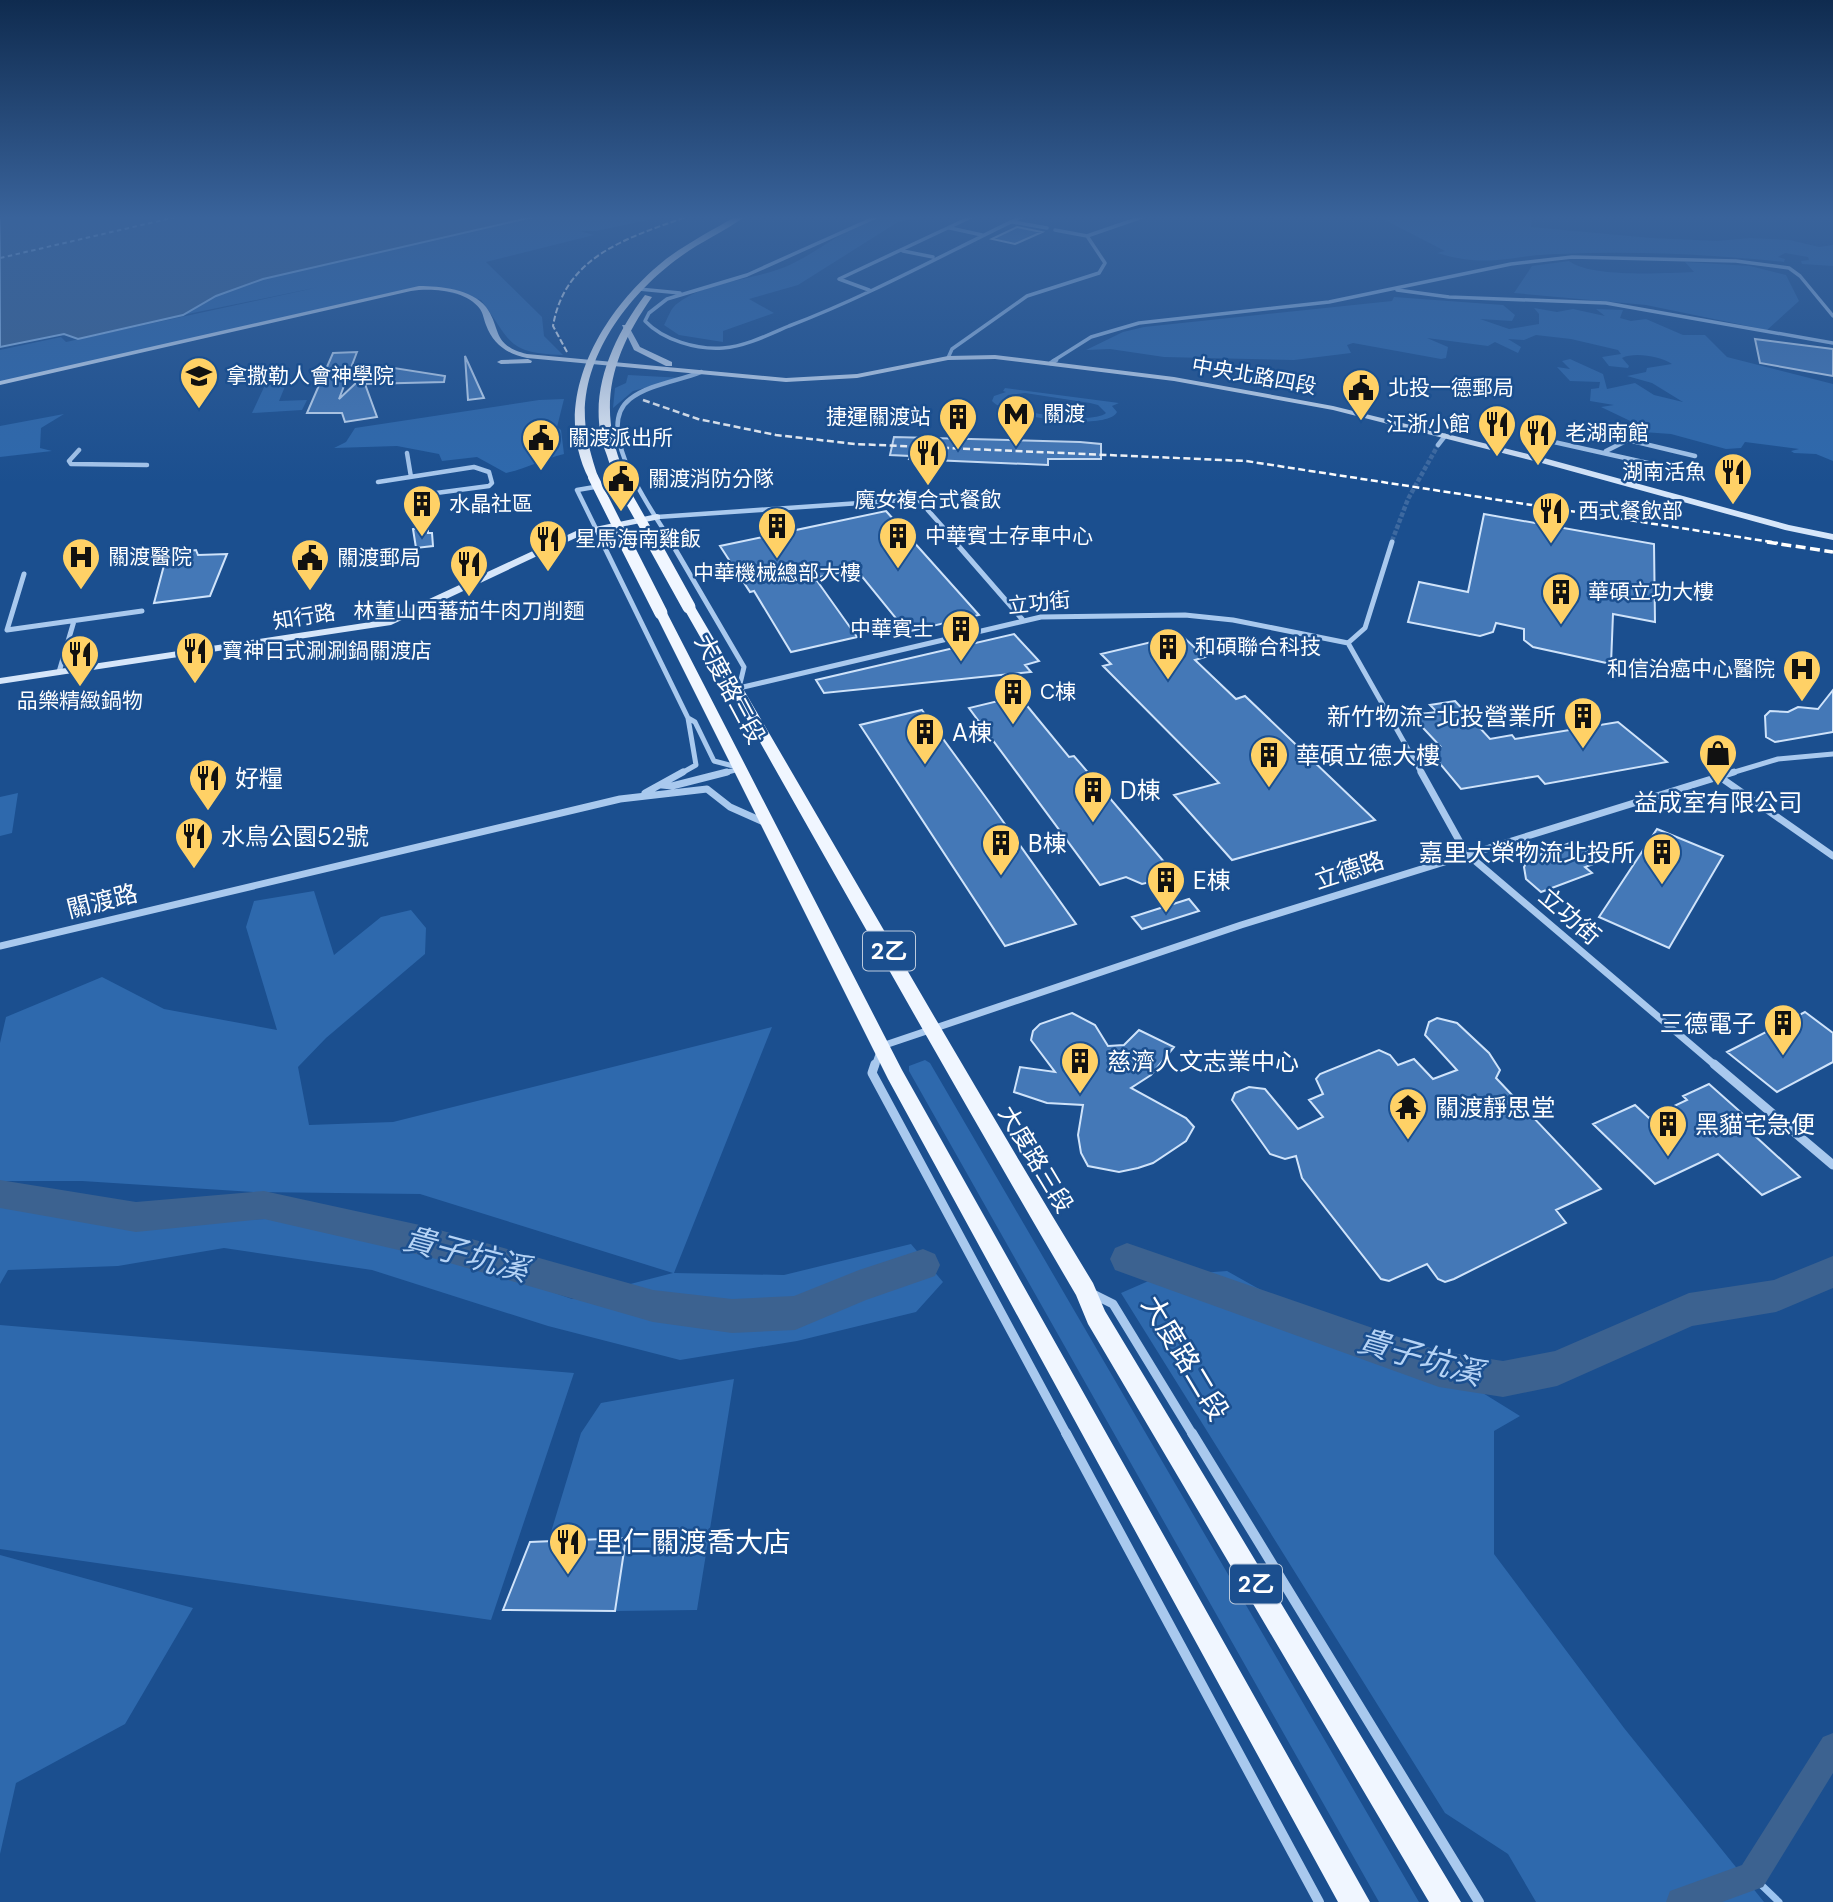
<svg xmlns="http://www.w3.org/2000/svg" width="1833" height="1902" font-family="'DM Sans','Noto Sans TC',sans-serif">
<rect width="100%" height="100%" fill="#1b4f8f"/>
<!-- green -->
<path fill="#2e69ad" fill-rule="evenodd" d="M533,217H662L596,231H580L594,235L486,262L542,317L544,336L563,355C506,353 512,342 481,300L422,286L0,382V350L61,337L66,342L319,287L183,315L216,296L263,279Z
M879,217H923L898,222L798,285L749,299L774,313L723,331V342L679,335L664,325C668,318 671,307 678,303C708,281 750,281 785,267C816,254 849,225 879,217Z
M1379,217H1469L1470,220L1471,217H1532L1531,227L1651,238L1717,241L1750,238L1790,240L1819,247L1833,245V266L1802,264L1801,261L1809,260L1808,257L1785,253L1778,257L1785,259L1784,262C1710,254 1632,251 1559,254C1507,255 1492,269 1437,253L1445,251Z
M1569,261C1592,278 1664,273 1694,272L1685,262L1750,266L1786,275L1799,301L1767,330L1646,305L1514,293L1532,266Z
M1394,297L1503,305L1515,315L1512,321L1480,319L1509,329L1539,324V314L1534,308L1557,312L1573,309L1605,316L1596,309L1623,310L1620,318L1631,321L1646,319L1683,335H1705L1727,357L1833,384V461L1816,454L1794,453L1791,451L1799,449L1745,442L1741,448L1726,449L1671,434L1643,432L1645,428L1601,407L1614,405L1590,401L1591,389L1599,388L1600,382L1570,381L1557,367L1570,369L1562,361L1570,359L1603,374L1607,389L1635,383L1654,395L1683,402L1652,383L1627,376L1646,372L1647,368L1672,364C1660,356 1634,352 1622,358L1629,366L1628,368L1609,366L1602,357L1621,354L1618,350L1571,339L1536,335L1524,340L1508,339L1521,347L1518,353L1495,342L1488,346L1427,338L1448,347L1446,358L1441,359L1353,343L1347,345L1351,353L1294,360L1164,357L1110,349L1086,350L1123,332L1144,327L1392,301Z
M628,375L683,378L633,391L613,408L615,388L626,383Z
M286,384L279,401L307,400L302,410L252,413L265,385Z
M1005,388L1119,403L1112,406L1117,412C1107,432 1005,417 992,401L994,396L1006,392L1003,391ZM1025,393L1090,403L1098,405L1106,413C1093,425 1014,413 1002,401L1008,395Z
M564,399L557,427L561,430L564,454C543,459 526,469 506,473L477,457L442,461L439,454L397,446L334,448L346,442L355,428L539,400Z
M64,414L41,428L40,448L52,451L0,457V426Z
M18,793L12,833L0,836V797Z
M314,891L334,955L381,917L411,910L426,928L425,954L326,1038L298,1067L309,1125L393,1122L772,1027L674,1273L784,1275L911,1244L943,1282L916,1312L797,1341L680,1360L548,1326L372,1270L224,1248L118,1266L8,1270L0,1284V1202L149,1222L267,1219L430,1249L572,1299L673,1273L420,1194L253,1192L82,1181H0V1043L6,1017L102,977L164,1009L277,1030L246,927L254,901Z
M925,1060L930,1063L1419,1902H1379L909,1071V1066Z
M1227,1271L1295,1309L1378,1362L1478,1390L1520,1416L1494,1431V1554L1624,1728L1764,1902H1536L1508,1854L1445,1813L1121,1293L1160,1276Z
M0,1325L574,1373L491,1620L0,1549Z
M734,1379L697,1610L615,1611L626,1538L548,1542L581,1433L601,1403Z
M0,1555L193,1608L125,1724L16,1783L0,1854Z"/>
<!-- water -->
<path fill="#3c6290" stroke="#9cc4f0" stroke-width="2" d="M0,217H533L263,279L216,296L183,315L78,339L64,334L0,347Z"/>
<g fill="none" stroke-linecap="round" stroke-linejoin="round">
<!-- stream -->
<path stroke="#9cc4f0" stroke-width="7" d="M1752,1876L1779,1902"/>
<!-- canal -->
<path fill="#3c6290" fill-rule="evenodd" d="M1833,1733V1773L1763,1887L1722,1902H1666L1670,1891L1742,1865L1823,1737Z"/>
<!-- river -->
<path fill="#3c6290" fill-rule="evenodd" d="M0,1180L136,1202L264,1191L429,1227L653,1290L732,1299L794,1296L859,1270L923,1249L935,1254L940,1265L935,1276L866,1300L795,1330L732,1333L653,1322L429,1257L264,1219L136,1232L0,1208Z
M1127,1243L1439,1351L1503,1361L1555,1351L1689,1293L1774,1280L1833,1256V1288L1776,1312L1692,1326L1557,1386L1503,1397L1439,1387L1115,1270L1110,1259L1115,1248Z"/>
<!-- ferry -->
<path stroke="#b5d3f5" stroke-width="2" stroke-dasharray="4.5 3.5" stroke-linecap="butt" d="M0,258L176,217"/>
</g>
<!-- building -->
<path fill="#4478b7" stroke="#cfe3fa" stroke-width="2" d="M1017,227L1042,232L1015,244L992,239Z
M1755,339L1833,349V376L1760,363Z
M357,352L339,399L375,365L445,376L444,382L365,384L377,417L345,422L342,413H307L333,353Z
M465,356L484,398L468,400Z
M894,437L1080,442L1101,444V459H1048V465L909,459L910,456L890,455Z
M886,511L979,615L907,632L856,569L815,578L857,637L791,652L754,591L750,592L720,546Z
M1484,514L1654,544L1655,622L1613,614L1611,664L1533,647L1524,640V629L1496,623L1493,632L1480,636L1408,622L1419,582L1468,592Z
M428,527V533H432L433,546L416,548L413,529Z
M196,550L198,555L227,554L210,596L154,603L167,554Z
M1014,634L1039,661L1025,665L1031,672L824,693L816,680Z
M1181,635L1205,657L1195,660L1236,699L1245,696L1375,820L1232,860L1174,795L1219,783L1103,666L1111,664L1101,654Z
M1833,690V732L1775,742L1766,737L1765,716L1770,711L1788,712L1798,707L1818,709Z
M1019,696L1069,757L1074,756L1176,876L1142,884L1126,877L1100,885L969,708Z
M1455,701L1490,739L1512,735L1515,739L1618,722L1667,762L1545,784L1538,776L1461,789L1427,748L1440,746L1411,715L1437,712L1430,705Z
M922,710L992,806L1076,924L1005,946L860,725Z
M1657,829L1723,856L1669,948L1599,917Z
M1575,841L1599,862L1585,867L1592,873L1541,892L1526,879L1524,867L1529,859Z
M1189,899L1199,911L1142,929L1132,917Z
M1805,1012L1833,1033V1062L1777,1092L1727,1052Z
M1072,1013L1095,1025L1108,1046L1124,1045L1139,1030L1174,1047L1151,1075L1131,1088L1186,1118L1194,1127L1186,1141L1153,1163L1138,1168L1119,1172L1088,1166L1081,1153L1078,1135L1083,1105L1047,1103L1014,1092L1020,1067L1055,1072L1031,1040L1033,1031L1040,1024Z
M1437,1018L1457,1023L1489,1053L1500,1070L1496,1078L1601,1189L1556,1210L1566,1223L1454,1279L1445,1282L1438,1279L1427,1264L1389,1281L1381,1279L1302,1178L1296,1156L1285,1159L1270,1154L1232,1100L1235,1093L1249,1087L1265,1089L1298,1129L1323,1117L1309,1100L1323,1094L1316,1079L1320,1074L1379,1050L1390,1055L1398,1065L1414,1059L1433,1079L1457,1070L1425,1035L1429,1022Z
M1709,1084L1763,1132L1755,1136L1800,1177L1762,1195L1718,1154L1655,1184L1593,1124L1635,1105L1649,1118L1687,1100L1683,1096Z
M626,1538L615,1611L503,1610L530,1542Z"/>
<g fill="none" stroke-linecap="round" stroke-linejoin="round">
<!-- street-tunnel -->
<path stroke="#3d69a0" stroke-width="4.5" stroke-dasharray="4.5 2" stroke-linecap="butt" d="M1392,541L1408,499L1438,445"/>
<!-- street-far5 -->
<path stroke="#a9c9ee" stroke-width="3.5" d="M876,217L747,275L667,299L649,313L645,321C663,340 697,350 723,348C746,346 768,335 789,326C868,296 944,254 1021,217
M1013,222L1047,228
M950,228L982,235
M1055,230L1087,236
M903,251L933,257
M639,289L680,293
M869,290L839,279L971,217
M1397,290L1449,297L1606,303L1833,343
M948,358L952,349L1027,296L1099,273L1105,263L1087,236L1142,217
M1053,361L1091,337L1139,323L1329,302L1511,264L1572,257L1736,261L1789,268L1800,276L1833,316"/>
<!-- street-far4 -->
<path stroke="#a9c9ee" stroke-width="4.5" d="M1051,363L1056,360
M1545,440L1670,468
M1438,445L1445,436
M79,450L69,461L71,464L147,465
M1606,451L1628,440L1695,456
M407,453L411,477
M378,482L474,467L489,472L492,483L489,486L421,495L419,509
M657,517L918,499L957,543
M603,543L577,490L636,480
M672,543C654,513 591,429 630,399C649,384 679,381 701,372"/>
<!-- street-far3 -->
<path stroke="#a9c9ee" stroke-width="5" d="M602,542L688,718L695,722L714,761L741,768
M671,542L744,667L739,688L1041,617L1185,615L1233,620L1348,643L1422,774
M955,542L1022,619
M24,574L7,630L142,611
M1348,643L1365,628L1392,542
M59,672L74,621
M680,774L696,765L688,718
M720,774L739,769
M1728,774L1778,759L1833,754"/>
<!-- street-far2 -->
<path stroke="#a9c9ee" stroke-width="7" d="M1421,772L1466,853L1716,1066
M1717,775L1833,856
M662,785L672,786L727,772
M645,793L683,772
M0,946L620,799L707,789L730,807L766,823
M875,1066L882,1046L1241,925L1734,772"/>
<!-- street-far1 -->
<path stroke="#a9c9ee" stroke-width="9" d="M875,1064L872,1073L1067,1435
M1714,1064L1833,1165
M1093,1294L1113,1304L1193,1435"/>
<!-- street -->
<path stroke="#a9c9ee" stroke-width="10" d="M1066,1433L1319,1902
M1192,1433L1479,1902"/>
<!-- secondary -->
<path fill="#d6e6fa" fill-rule="evenodd" d="M419,286C440,286 472,289 486,307C502,329 491,345 527,354L786,378L857,374L948,356L995,355L1174,377L1333,406L1544,458L1789,525L1833,534V540L1785,530L1538,462L1333,410L1174,381L995,359L948,360L857,378L786,382L527,358C507,354 493,344 486,325C484,320 483,313 480,309C466,290 432,288 411,291L0,385V381Z
M622,325H628L640,347L672,362V366H666L634,350Z
M528,359L532,361L531,363L501,364L497,362L501,360Z
M657,514L660,515V519L582,535L391,625L0,684V678L384,620L576,531Z"/>
<!-- primary -->
<path fill="#f0f6ff" fill-rule="evenodd" d="M735,217H744C724,232 700,242 680,257C630,293 582,355 585,419C586,440 592,458 598,477L589,479C548,399 603,309 666,259C688,243 712,230 735,217Z
M645,295L652,297C612,354 596,406 624,472L619,475C611,472 609,461 606,453C585,397 612,339 645,295Z
M689,603L695,607C828,832 957,1060 1093,1283L1105,1311L1461,1902H1429L1088,1324L1076,1295C942,1067 814,836 683,607Z
M661,609L667,613L902,1070L1370,1902H1338L888,1079L655,613Z"/>
<!-- rail-far2 -->
<path stroke="#fff" stroke-width="2" stroke-dasharray="6 2.5" stroke-linecap="butt" d="M567,352L553,326C565,256 627,238 686,217"/>
<!-- rail-far1 -->
<path stroke="#fff" stroke-width="2.5" stroke-dasharray="7 3.5" stroke-linecap="butt" d="M643,400L698,419L776,435L855,444L1246,461L1778,543"/>
<!-- rail -->
<path stroke="#fff" stroke-width="3.5" stroke-dasharray="10 4.5" stroke-linecap="butt" d="M1767,542L1833,552"/>
<!-- primary-bridge-far1 -->
<path stroke="#f0f6ff" stroke-width="10" d="M619,472L629,499L654,543
M593,477L626,543"/>
<!-- primary-bridge -->
<path stroke="#f0f6ff" stroke-width="13" d="M625,542L661,613
M653,542L689,607"/>
</g>
<!-- sky -->
<linearGradient id="sky" x2="0" y2="1"><stop stop-color="#0f2b4f"/><stop offset="0.45" stop-color="#39639b"/><stop offset="1" stop-color="#39639b" stop-opacity="0"/></linearGradient>
<rect width="1833" height="483" fill="url(#sky)"/>
<!-- icons -->
<defs>
<symbol id="university-pin" viewBox="-11 -11 22 30"><path d="M0 17L-7.5 6A9.5 9.5 0 1 1 7.5 6Z" fill="#ffd166" stroke="#1b4f8f"/><path d="M0-5L7-2L0 1L-7-2ZM-4 1L0 2.5L4 1V4Q0 6-4 4Z" fill="#111"/></symbol>
<symbol id="civic-pin" viewBox="-11 -11 22 30"><path d="M0 17L-7.5 6A9.5 9.5 0 1 1 7.5 6Z" fill="#ffd166" stroke="#1b4f8f"/><path d="M-.6-6.5H3V-4.5H.6V-3L4-1V1h2V6H-6V1h2V-1L-.6-3ZM-1.2 2.5V6h2.4V2.5Z" fill="#111"/></symbol>
<symbol id="metro-pin" viewBox="-11 -11 22 30"><path d="M0 17L-7.5 6A9.5 9.5 0 1 1 7.5 6Z" fill="#ffd166" stroke="#1b4f8f"/><path d="M-5.5 5V-5H-3L0 0L3-5H5.5V5H3V-.5L0 4L-3-.5V5Z" fill="#111"/></symbol>
<symbol id="building-pin" viewBox="-11 -11 22 30"><path d="M0 17L-7.5 6A9.5 9.5 0 1 1 7.5 6Z" fill="#ffd166" stroke="#1b4f8f"/><path d="M-4-6H4V6H1V3H-1V6H-4ZM-2.5-4.3h1.7v1.8h-1.7ZM.8-4.3h1.7v1.8H.8ZM-2.5-1h1.7V.8h-1.7ZM.8-1h1.7V.8H.8Z" fill="#111"/></symbol>
<symbol id="restaurant-pin" viewBox="-11 -11 22 30"><path d="M0 17L-7.5 6A9.5 9.5 0 1 1 7.5 6Z" fill="#ffd166" stroke="#1b4f8f"/><path d="M-5-6h1v4h1v-4h1v4h1v-4h1v5L-1.5 .5V6h-2V.5L-5-1ZM5-6V6H3V1.5H1.5Q1.5-4 5-6Z" fill="#111"/></symbol>
<symbol id="hospital-pin" viewBox="-11 -11 22 30"><path d="M0 17L-7.5 6A9.5 9.5 0 1 1 7.5 6Z" fill="#ffd166" stroke="#1b4f8f"/><path d="M-5-5h3v3.5h4V-5h3V5h-3V1.5h-4V5h-3Z" fill="#111"/></symbol>
<symbol id="shop-pin" viewBox="-11 -11 22 30"><path d="M0 17L-7.5 6A9.5 9.5 0 1 1 7.5 6Z" fill="#ffd166" stroke="#1b4f8f"/><path d="M-5-2.5h2.3a2.7 3.5 0 0 1 5.4 0H5L5.5 6h-11ZM-1.5-2.5h3a1.5 2.3 0 0 0-3 0Z" fill="#111"/></symbol>
<symbol id="temple-pin" viewBox="-11 -11 22 30"><path d="M0 17L-7.5 6A9.5 9.5 0 1 1 7.5 6Z" fill="#ffd166" stroke="#1b4f8f"/><path d="M0-6L5-2H3V0L6.5 2.5H4V6H1.5V3h-3V6H-4V2.5H-6.5L-3 0V-2H-5Z" fill="#111"/></symbol>
</defs>
<g fill-rule="evenodd">
<use href="#university-pin" x="177" y="354" width="44" height="60"/>
<use href="#civic-pin" x="1339" y="366" width="44" height="60"/>
<use href="#metro-pin" x="994" y="392" width="44" height="60"/>
<use href="#building-pin" x="936" y="395" width="44" height="60"/>
<use href="#restaurant-pin" x="1475" y="402" width="44" height="60"/>
<use href="#restaurant-pin" x="1516" y="411" width="44" height="60"/>
<use href="#civic-pin" x="519" y="416" width="44" height="60"/>
<use href="#restaurant-pin" x="906" y="431" width="44" height="60"/>
<use href="#restaurant-pin" x="1711" y="450" width="44" height="60"/>
<use href="#civic-pin" x="599" y="457" width="44" height="60"/>
<use href="#building-pin" x="400" y="482" width="44" height="60"/>
<use href="#restaurant-pin" x="1529" y="489" width="44" height="60"/>
<use href="#building-pin" x="755" y="504" width="44" height="60"/>
<use href="#building-pin" x="876" y="514" width="44" height="60"/>
<use href="#restaurant-pin" x="526" y="517" width="44" height="60"/>
<use href="#hospital-pin" x="59" y="535" width="44" height="60"/>
<use href="#civic-pin" x="288" y="536" width="44" height="60"/>
<use href="#restaurant-pin" x="447" y="542" width="44" height="60"/>
<use href="#building-pin" x="1539" y="570" width="44" height="60"/>
<use href="#building-pin" x="939" y="607" width="44" height="60"/>
<use href="#building-pin" x="1146" y="625" width="44" height="60"/>
<use href="#restaurant-pin" x="173" y="629" width="44" height="60"/>
<use href="#restaurant-pin" x="58" y="632" width="44" height="60"/>
<use href="#hospital-pin" x="1780" y="647" width="44" height="60"/>
<use href="#building-pin" x="991" y="670" width="44" height="60"/>
<use href="#building-pin" x="1561" y="694" width="44" height="60"/>
<use href="#building-pin" x="903" y="710" width="44" height="60"/>
<use href="#shop-pin" x="1696" y="731" width="44" height="60"/>
<use href="#building-pin" x="1247" y="733" width="44" height="60"/>
<use href="#restaurant-pin" x="186" y="756" width="44" height="60"/>
<use href="#building-pin" x="1071" y="768" width="44" height="60"/>
<use href="#restaurant-pin" x="172" y="814" width="44" height="60"/>
<use href="#building-pin" x="979" y="821" width="44" height="60"/>
<use href="#building-pin" x="1640" y="830" width="44" height="60"/>
<use href="#building-pin" x="1144" y="858" width="44" height="60"/>
<use href="#building-pin" x="1761" y="1001" width="44" height="60"/>
<use href="#building-pin" x="1058" y="1039" width="44" height="60"/>
<use href="#temple-pin" x="1386" y="1085" width="44" height="60"/>
<use href="#building-pin" x="1646" y="1102" width="44" height="60"/>
<use href="#restaurant-pin" x="546" y="1520" width="44" height="60"/>
</g>
<g text-anchor="middle" dominant-baseline="central" stroke-width="5" stroke-linejoin="round" paint-order="stroke">
<!-- far-poi labels -->
<g font-size="21" fill="#fff" stroke="#1b4f8f" text-anchor="start">
<text x="226" y="376">拿撒勒人會神學院</text>
<text x="1388" y="388">北投一德郵局</text>
<text x="1043" y="414">關渡</text>
<text x="931" y="417" text-anchor="end">捷運關渡站</text>
<text x="1470" y="424" text-anchor="end">江浙小館</text>
<text x="1565" y="433">老湖南館</text>
<text x="568" y="438">關渡派出所</text>
<text x="1706" y="472" text-anchor="end">湖南活魚</text>
<text x="648" y="479">關渡消防分隊</text>
<text x="928" y="500" text-anchor="middle">魔女複合式餐飲</text>
<text x="449" y="504">水晶社區</text>
<text x="1578" y="511">西式餐飲部</text>
<text x="925" y="536">中華賓士存車中心</text>
<text x="575" y="539">星馬海南雞飯</text>
<text x="108" y="557">關渡醫院</text>
<text x="337" y="558">關渡郵局</text>
<text x="777" y="573" text-anchor="middle">中華機械總部大樓</text>
<text x="1588" y="592">華碩立功大樓</text>
<text x="469" y="611" text-anchor="middle">林董山西蕃茄牛肉刀削麵</text>
<text x="934" y="629" text-anchor="end">中華賓士</text>
<text x="1195" y="647">和碩聯合科技</text>
<text x="222" y="651">寶神日式涮涮鍋關渡店</text>
<text x="1775" y="669" text-anchor="end">和信治癌中心醫院</text>
<text x="1040" y="692">C棟</text>
<text x="80" y="701" text-anchor="middle">品樂精緻鍋物</text>
</g>
<!-- far-street labels -->
<g font-size="21" fill="#fff" stroke="#1b4f8f">
<text transform="translate(1254 376) rotate(10)">中央北路四段</text>
<text transform="translate(1039 603) rotate(-6)">立功街</text>
<text transform="translate(304 617) rotate(-9)">知行路</text>
</g>
<!-- shield labels -->
<g fill="#1b4f8f" stroke="#bbcadd" stroke-width="2">
<rect x="863" y="931.5" width="52" height="39" rx="5"/>
<rect x="1230" y="1564.5" width="52" height="39" rx="5"/>
</g>
<g font-size="23" font-weight="bold" fill="#fff">
<text x="889" y="951">2乙</text>
<text x="1256" y="1584">2乙</text>
</g>
<!-- street labels -->
<g font-size="24" fill="#fff" stroke="#1b4f8f">
<text transform="translate(730 689) rotate(62)">大度路三段</text>
<text transform="translate(1349 870) rotate(-18)">立德路</text>
<text transform="translate(102 901) rotate(-14)">關渡路</text>
<text transform="translate(1570 916) rotate(41)">立功街</text>
<text transform="translate(1036 1159) rotate(59)">大度路三段</text>
</g>
<!-- poi labels -->
<g font-size="24" fill="#fff" stroke="#1b4f8f" text-anchor="start">
<text x="1556" y="716" text-anchor="end">新竹物流-北投營業所</text>
<text x="952" y="732">A棟</text>
<text x="1296" y="755">華碩立德大樓</text>
<text x="235" y="778">好糧</text>
<text x="1120" y="790">D棟</text>
<text x="1718" y="802" text-anchor="middle">益成室有限公司</text>
<text x="221" y="836">水鳥公園52號</text>
<text x="1028" y="843">B棟</text>
<text x="1635" y="852" text-anchor="end">嘉里大榮物流北投所</text>
<text x="1193" y="880">E棟</text>
<text x="1756" y="1023" text-anchor="end">三德電子</text>
<text x="1107" y="1061">慈濟人文志業中心</text>
<text x="1435" y="1107">關渡靜思堂</text>
<text x="1695" y="1124">黑貓宅急便</text>
</g>
<!-- near-street labels -->
<g font-size="28" fill="#fff" stroke="#1b4f8f">
<text transform="translate(1185 1358) rotate(59)">大度路二段</text>
</g>
<!-- near-poi labels -->
<g font-size="28" fill="#fff" stroke="#1b4f8f" text-anchor="start">
<text x="595" y="1542">里仁關渡喬大店</text>
</g>
<!-- near-water labels -->
<g font-size="32" font-style="italic" fill="#b5d3f5" stroke="#1b4f8f">
<text transform="translate(466 1254) rotate(15)">貴子坑溪</text>
<text transform="translate(1420 1357) rotate(16)">貴子坑溪</text>
</g>
</g>
</svg>
